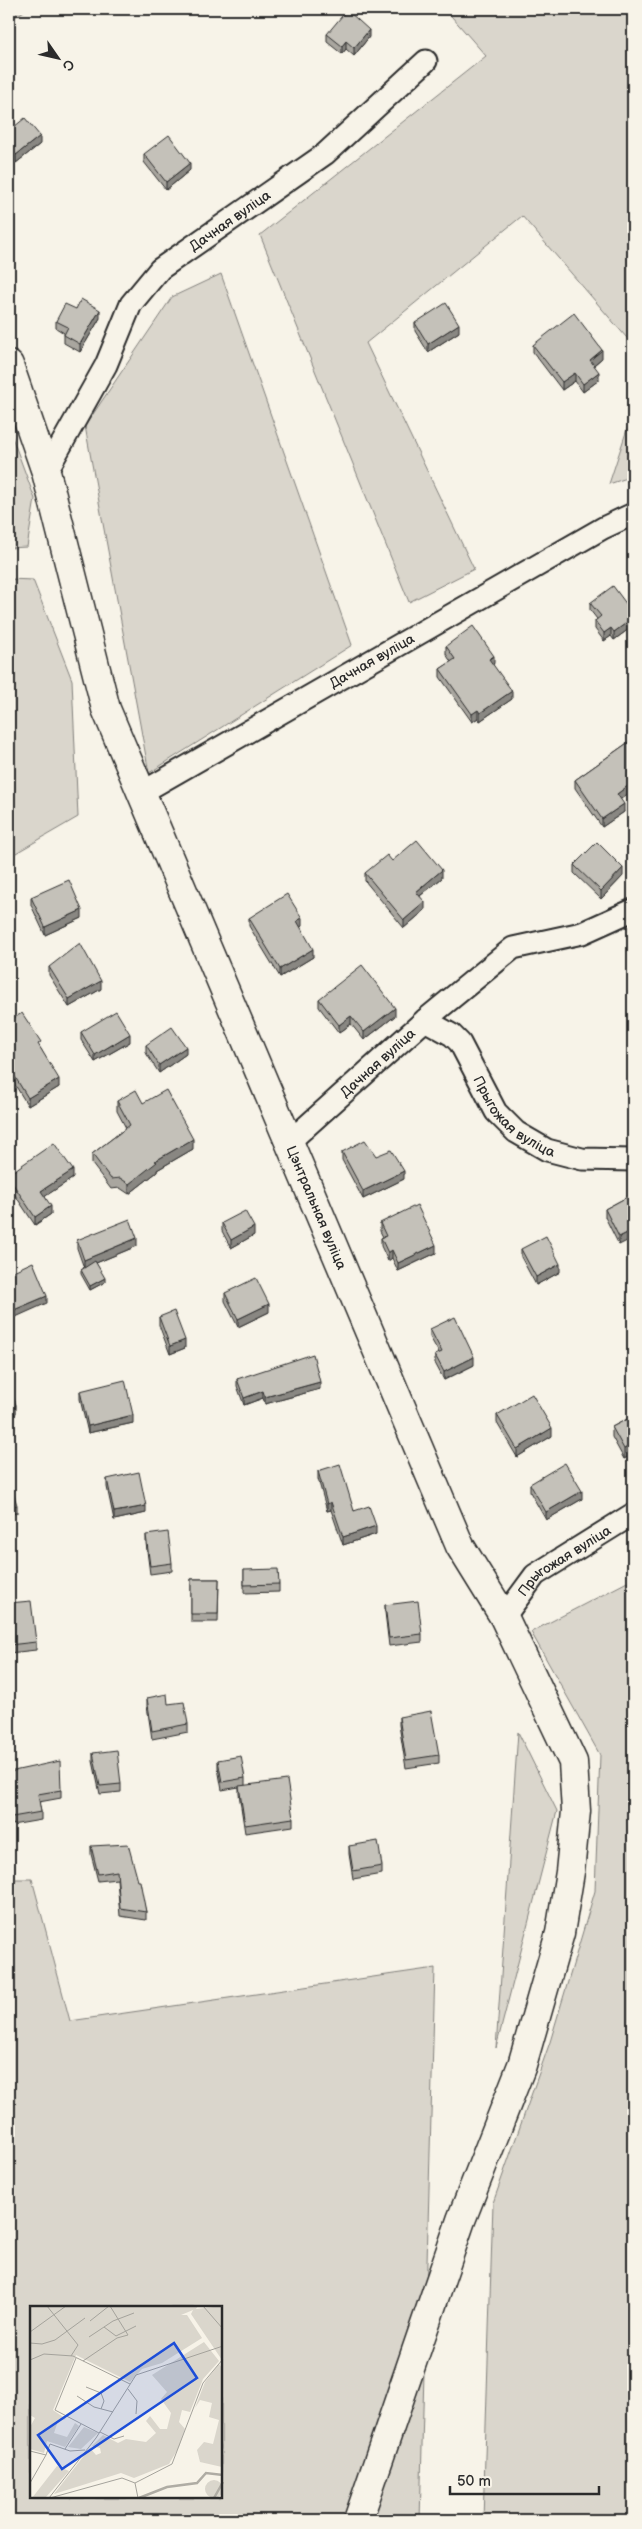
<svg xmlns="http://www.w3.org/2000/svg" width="642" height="2529" font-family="'Balsamiq Sans',sans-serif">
<rect width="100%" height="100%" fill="#f7f3e8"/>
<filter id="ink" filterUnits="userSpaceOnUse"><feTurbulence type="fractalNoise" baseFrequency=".02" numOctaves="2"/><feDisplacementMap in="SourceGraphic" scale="10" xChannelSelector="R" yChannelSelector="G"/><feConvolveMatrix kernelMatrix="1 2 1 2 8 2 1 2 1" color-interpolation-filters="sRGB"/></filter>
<g filter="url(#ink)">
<!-- green -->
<path fill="#dad6cc" stroke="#82807c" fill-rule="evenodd" d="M9,9H27L9,21Z
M445,9H633V345L522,216L366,343L474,569L409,602L260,235L486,56Z
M221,274L352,645L149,773L85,426L172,297Z
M633,411V476L609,484Z
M9,429L35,499L27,547L9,548Z
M9,579L33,580L72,680L78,817L9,857Z
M633,1579V2520H483L493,2203L550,2042L595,1891L600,1755L531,1632Z
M518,1732L557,1811L496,2048Z
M9,1879H32L70,2021L435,1968L420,2520H9ZM31,2308H221V2498H31Z"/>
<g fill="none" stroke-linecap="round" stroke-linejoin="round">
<defs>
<g id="minor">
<path id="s1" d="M46,472L106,365L131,304L160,269L325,154L426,61"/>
<path id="s2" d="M141,793L603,528L633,514"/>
<path id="s3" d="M425,1020L452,1035L460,1043L496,1112L516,1132L547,1150L582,1159L633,1160"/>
<path id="s4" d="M289,1142L425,1020L513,948L582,933L633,910"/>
<path id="s5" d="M504,1617L535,1575L633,1514"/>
</g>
<g id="tertiary">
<path id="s6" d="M9,365L46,472L106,709L460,1546L504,1617L573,1762L576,1811L570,1872L560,1933L522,2065L461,2220L358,2520"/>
</g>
</defs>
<!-- minor casing -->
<use href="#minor" stroke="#2b2b2b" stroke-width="25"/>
<!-- tertiary casing -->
<use href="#tertiary" stroke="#2b2b2b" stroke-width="31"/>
<!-- minor -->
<use href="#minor" stroke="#f7f3e8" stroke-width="21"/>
<!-- tertiary -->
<use href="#tertiary" stroke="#f7f3e8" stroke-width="28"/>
</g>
<!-- wall -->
<path fill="#a9a69f" stroke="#2b2b2b" d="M327,34L369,37L354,56L346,49L342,54L327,42Z
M9,131L40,144L16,163L9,154Z
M144,154L190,170L166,190L144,162Z
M76,309L100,318L80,352L64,343V333L56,328V321Z
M415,323L459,332L428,352L415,331Z
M533,345L602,358L594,365L599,380L583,392L575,381L562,390L533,352Z
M590,603L633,613V626L614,640L611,636L604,641L595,629V621L597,619L590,610Z
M446,646L494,663L493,665L512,699L480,721L478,718L472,722L440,677V669L451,662L446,654Z
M633,739V790L620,799L624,812L602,827L575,788V780Z
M392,861L442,878L420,896L425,910L404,928L365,881V873Z
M574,865L623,876L601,899L574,873Z
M31,897L82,918L45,935L31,905Z
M249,918L302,926L300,927L313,957L280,977L249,926Z
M49,967L101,989L69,1007L49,975Z
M319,999L395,1016L364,1040L351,1024L339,1033L319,1007Z
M9,1021L41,1049L59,1087L28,1106L9,1075Z
M81,1032L130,1042L95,1062L81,1040Z
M146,1045L186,1054L159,1073L146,1053Z
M117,1101L143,1103L193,1149L157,1170V1172L129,1194L120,1188L111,1189L92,1164V1154L126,1128L117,1111Z
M342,1152L376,1156L404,1179L363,1199L342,1160Z
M9,1174L73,1178L45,1196L51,1214L35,1225L9,1186Z
M629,1196L619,1245L605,1217V1209Z
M222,1223L254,1235L231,1248L222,1231Z
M380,1223L436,1253L398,1271L392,1258L388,1261L381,1246V1238L383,1237L380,1231Z
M77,1240L137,1246L96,1263L105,1282L90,1290L81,1274V1270L84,1268L77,1248Z
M521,1249L560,1272L536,1285L521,1257Z
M225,1293L269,1312L238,1327L225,1301Z
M159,1317L185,1348L170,1354L159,1325Z
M430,1329L474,1365L444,1380L435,1363V1355L439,1353L430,1337Z
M237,1379L320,1389L265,1404L263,1398L244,1405L237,1386Z
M80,1391L133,1423L88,1433L80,1399Z
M497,1415L552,1436L517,1457L497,1423Z
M633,1416V1454L624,1459L612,1437V1427Z
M318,1471L376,1534L343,1545L331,1510L327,1511L318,1479Z
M107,1479L146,1513L114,1520L107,1487Z
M530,1484L582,1499L546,1520L530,1492Z
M146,1535L172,1563V1571L150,1574L146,1543Z
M244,1570L279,1584V1592L244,1593Z
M191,1579H219L218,1622H191Z
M9,1603L36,1642V1650L9,1653Z
M385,1605L422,1634V1642L389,1646L385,1612Z
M147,1698L168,1704L188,1724V1732L152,1739L147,1706Z
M399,1717L439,1755V1763L406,1768L399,1725Z
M93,1753L121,1784V1792L100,1794L93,1761Z
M218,1760L245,1778V1786L293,1818V1826L245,1833L239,1794V1787L222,1790L218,1768Z
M9,1772L61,1790V1798L39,1802L41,1812V1820L12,1825L10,1813H9Z
M91,1846L138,1881L146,1912V1920L120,1916L117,1879L98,1881L91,1854Z
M349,1846L382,1866V1874L353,1879L349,1854Z"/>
<!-- shaded-wall -->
<path fill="#898782" stroke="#2b2b2b" d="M369,30V37L354,56V48Z
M346,41V49L342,54V46Z
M40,136V144L16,163V155Z
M190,163V170L166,190V182Z
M100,310V318L80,352V344Z
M459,324V332L428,352V344Z
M602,350V358L590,368V360Z
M599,372V380L583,392V384Z
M575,373V381L562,390V382Z
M633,618V626L614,640V632Z
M611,628V636L604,641V633Z
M494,656V663L489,667V659Z
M512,691V699L480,721V713Z
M478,710V718L472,722V714Z
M633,782V790L617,802V794Z
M624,804V812L602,827V819Z
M623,868V876L601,899V891Z
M442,870V878L416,899V892Z
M425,902V910L404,928V920Z
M82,910V918L45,935V927Z
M302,918V926L297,929V921Z
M313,949V957L280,977V969Z
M101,981V989L69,1007V999Z
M395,1008V1016L364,1040V1032Z
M351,1016V1024L339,1033V1025Z
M130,1034V1042L95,1062V1055Z
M186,1047V1054L159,1073V1065Z
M59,1079V1087L28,1106V1098Z
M193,1139V1149L157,1170V1172L129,1194V1184L155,1161Z
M73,1170V1178L41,1199V1191Z
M404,1171V1179L363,1199V1191Z
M51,1206V1214L35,1225V1217Z
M254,1227V1235L231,1248V1240Z
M633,1230V1238L619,1245V1237Z
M137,1238V1246L84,1268V1260Z
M436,1245V1253L398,1271V1263Z
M392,1250V1258L388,1261V1253Z
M560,1264V1272L536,1285V1277Z
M105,1278V1282L90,1290V1286Z
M47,1296V1303L9,1320V1312Z
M269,1304V1312L238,1327V1319Z
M185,1340V1348L170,1354V1346Z
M474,1357V1365L444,1380V1372Z
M320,1382V1389L265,1404V1397Z
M263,1391V1398L244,1405V1398Z
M16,1405V1413L9,1415V1407Z
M133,1415V1423L88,1433V1426Z
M552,1428V1436L517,1457V1449Z
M633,1444V1454L624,1459V1449Z
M582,1491V1499L546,1520V1512Z
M331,1502V1510L327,1511V1504Z
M17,1505V1513L9,1515V1507Z
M146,1506V1513L114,1520V1512Z
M376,1526V1534L343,1545V1537Z"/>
<!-- building -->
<path fill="#c4c1b9" stroke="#2b2b2b" d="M347,10L369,30L354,48L346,41L342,46L327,34Z
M25,118L40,136L16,155L9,146V131Z
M169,135L190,163L166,182L144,154Z
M81,299L100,310L80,344L64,335L68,327L56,321L65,304L76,309Z
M446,303L459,324L428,344L415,323Z
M574,313L602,350L590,360L599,372L583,384L575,373L562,382L533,345Z
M613,586L633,613V618L614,632L611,628L604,633L595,621L601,616L590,603Z
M473,626L494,656L489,659L512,691L480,713L478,710L472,714L440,669L455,659L446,646Z
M633,739V782L617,794L624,804L602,819L575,780Z
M417,840L442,870L416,892L425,902L404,920L365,873L387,855L392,861Z
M597,842L623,868L601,891L574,865Z
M69,880L82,910L45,927L31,897Z
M287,894L302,918L297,921L313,949L280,969L249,918Z
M80,943L101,981L69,999L49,967Z
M362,965L395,1008L364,1032L351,1016L339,1025L319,999Z
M116,1011L130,1034L95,1055L81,1032Z
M22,1013L41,1042L38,1044L59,1079L28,1098L9,1067V1021Z
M172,1027L186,1047L159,1065L146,1045Z
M136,1090L143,1103L166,1090L193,1139L155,1161L157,1162L129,1184L120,1178L111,1179L92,1154L130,1125L117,1101Z
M365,1140L376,1156L391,1150L404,1171L363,1191L342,1152Z
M54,1143L73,1170L41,1191L51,1206L35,1217L9,1178V1174Z
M629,1196L633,1204V1230L619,1237L605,1209Z
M417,1205L436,1245L398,1263L392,1250L388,1253L381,1238L386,1236L380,1223Z
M245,1211L254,1227L231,1240L222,1223Z
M130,1219L137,1238L84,1260L77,1240Z
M546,1236L560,1264L536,1277L521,1249Z
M95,1261L105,1278L90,1286L81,1270Z
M33,1262L47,1296L9,1312V1273Z
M256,1278L269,1304L238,1319L225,1293Z
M174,1311L185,1340L170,1346L159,1317Z
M455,1317L474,1357L444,1372L435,1355L442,1352L430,1329Z
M313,1354L320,1382L265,1397L263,1391L244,1398L237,1379Z
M125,1380L133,1415L88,1426L80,1391Z
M9,1384L16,1405L9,1407Z
M532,1394L552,1428L517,1449L497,1415Z
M633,1416V1444L624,1449L612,1427Z
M565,1463L582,1491L546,1512L530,1484Z
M340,1464L354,1511L369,1506L376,1526L343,1537L331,1502L327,1504L318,1471Z
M139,1472L146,1506L114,1512L107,1479Z
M9,1479L17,1505L9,1507Z
M168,1532L172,1563L150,1566L146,1535Z
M278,1569L279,1584L244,1585V1570Z
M191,1579H219L218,1614H191Z
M31,1601L36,1642L9,1645V1603Z
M418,1601L422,1634L389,1638L385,1605Z
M167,1694L168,1704L184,1702L188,1724L152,1731L147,1698Z
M431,1711L439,1755L406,1760L399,1717Z
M117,1750L121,1784L100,1786L93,1753Z
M241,1756L245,1778L222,1782L218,1760Z
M60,1761L61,1790L38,1794L41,1812L12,1817L10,1805H9V1772Z
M287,1780L293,1818L245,1825L239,1786Z
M378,1841L382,1866L353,1871L349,1846Z
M128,1844L138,1881H140L146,1912L120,1908L117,1871L98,1874L91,1846Z"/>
</g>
<g text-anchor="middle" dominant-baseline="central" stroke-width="4.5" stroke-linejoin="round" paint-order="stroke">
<!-- street labels -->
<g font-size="14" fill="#2b2b2b" stroke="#f7f3e8">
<text stroke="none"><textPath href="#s1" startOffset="319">Дачная вуліца</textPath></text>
<text stroke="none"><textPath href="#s2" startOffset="266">Дачная вуліца</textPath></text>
<text stroke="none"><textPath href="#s4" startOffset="119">Дачная вуліца</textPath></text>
<text stroke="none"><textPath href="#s3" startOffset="136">Прыгожая вуліца</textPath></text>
<text stroke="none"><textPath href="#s6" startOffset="899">Цэнтральная вуліца</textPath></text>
<text stroke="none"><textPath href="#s5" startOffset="84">Прыгожая вуліца</textPath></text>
</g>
</g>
<!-- overview -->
<g transform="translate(30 2306)">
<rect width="192" height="192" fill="#f7f3e8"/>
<path d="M0,0H168L166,3L192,0V54L161,8L163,4L151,9H157L172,32L132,57L112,63L100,76L46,49L23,104L36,113L28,115L24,127L37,131L45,117L49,120L35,141L17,135L14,147L0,143V121L5,112L0,109ZM174,36L189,55L173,73L160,106L152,104L149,116L155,123L149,141L139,158L104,172L91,167L24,188L60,142L66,149L71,147L70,142L62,140L73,129L88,137L96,133L116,136L126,127L116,115L120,110L130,123H137L141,107L131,93L137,86L122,69ZM189,58L193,63L192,161L170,156L167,144L174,136L183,138L189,114L179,111L182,97L170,94L165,102L175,76ZM54,121L68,127L51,143L38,141ZM27,160L39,165L16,191L2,192ZM175 183a9 9 0 1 1 18 0a9 9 0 1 1-18 0Z" fill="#dad6cc"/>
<path fill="none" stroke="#afaca4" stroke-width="2.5" d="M109,192L137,181L167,177L176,167L193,169M184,192L193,176"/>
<path fill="none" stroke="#a5a39c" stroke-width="1" d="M17,0L48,39L41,50M173,0L193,23M60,15L79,0M74,21L86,30L106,20M0,26L36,0M59,31L83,15L104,7M0,37L12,38L25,34L55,12M46,52L25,104L69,127M0,54L14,48L43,50L100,78M53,55L87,32L98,29L80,0M56,81L71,87L74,95L71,103M98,83L107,95L106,108M47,90L64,101L83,106M70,126L84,133L94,130M35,143L51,118M0,145L16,149L20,138L40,145L55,144M0,177L16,149M105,177L142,158L173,77L193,53M19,192L66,132L106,69L193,40M20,192L92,172L105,177L108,192"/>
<path fill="#1d4ed8" fill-opacity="0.15" stroke="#1d4ed8" stroke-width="2.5" d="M144,37L167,72L32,163L8,129Z"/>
<rect width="192" height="192" fill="none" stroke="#2b2b2b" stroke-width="2.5"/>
</g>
<!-- margin -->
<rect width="642" height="2529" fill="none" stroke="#f7f3e8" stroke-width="30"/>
<rect x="15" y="15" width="612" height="2499" fill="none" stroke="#2b2b2b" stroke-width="2" filter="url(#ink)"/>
<!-- north arrow -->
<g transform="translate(58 58) rotate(124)" stroke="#f7f3e8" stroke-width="4" paint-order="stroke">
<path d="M0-4L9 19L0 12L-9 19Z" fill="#2b2b2b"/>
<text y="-8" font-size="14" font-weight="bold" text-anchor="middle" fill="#2b2b2b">С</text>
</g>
<!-- scale -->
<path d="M450 2486v8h149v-8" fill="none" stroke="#2b2b2b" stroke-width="2.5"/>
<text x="457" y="2486" font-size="15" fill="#2b2b2b" stroke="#f7f3e8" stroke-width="4" paint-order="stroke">50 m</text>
</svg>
